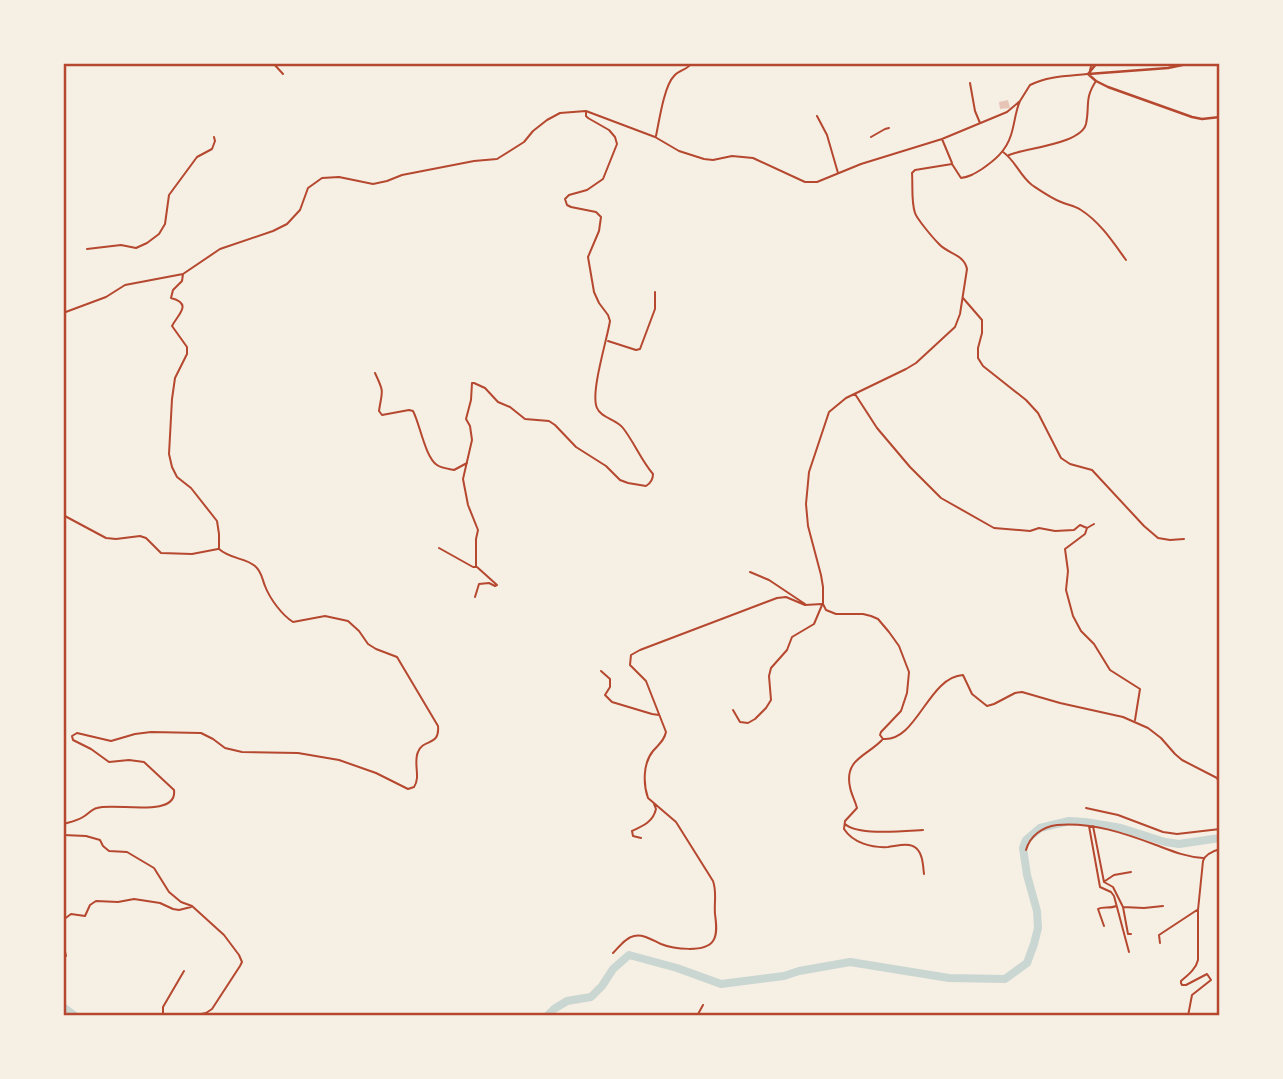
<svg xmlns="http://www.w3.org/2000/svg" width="1283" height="1079" font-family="Cabin,sans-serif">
<rect width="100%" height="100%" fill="#f6efe4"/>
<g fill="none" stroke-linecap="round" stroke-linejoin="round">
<!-- river -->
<path stroke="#c9d6d2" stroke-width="8" d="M63,1007L75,1016
M547,1016L554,1009L567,1001L591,997L602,986L613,969L629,955L677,968L721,984L784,976L799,971L850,962L949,978L1005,979L1027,963L1034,944L1038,928L1037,911L1027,875L1023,848L1026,840L1040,828L1069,821L1085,822L1121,828L1165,842L1179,844L1220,838"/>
</g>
<!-- building -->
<path fill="#e6c5b7" d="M1008,100L1010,108L1000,109L999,102Z"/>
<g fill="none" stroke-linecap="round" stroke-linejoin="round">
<!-- minor -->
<path stroke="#b5482f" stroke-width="2" d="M273,63L283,74
M1090,70L1092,63
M970,83L975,111L980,123
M1020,101C1015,112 1015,123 1011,135C1006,151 995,160 982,169C974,174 969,177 961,178L952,164L915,170L912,173C913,186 911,201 915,213C917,219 933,238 939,244C948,254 964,254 967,269L960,314L955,327L916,363L906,369L846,398L829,412L809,472L806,504L808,526L821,575L823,587V604L826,610L836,614H863L871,616L878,619L889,632L899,646L909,672L907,693L901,711L881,732L880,735L883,739C917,742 928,677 963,675L972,694L987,706L994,704L1015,693L1022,692L1060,703L1123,717L1148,728L1161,738L1175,754L1182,760L1217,778L1220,785
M817,116L827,135L838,173
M656,136C659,122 664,86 674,76C679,70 687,70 692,63
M871,137L885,129L889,128
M942,139L952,163
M1003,152C1015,160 1020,176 1032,185C1041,191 1051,198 1061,202C1068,205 1075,206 1081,210C1100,222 1113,242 1126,260
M1009,155C1026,148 1081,144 1086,124C1090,106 1084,99 1096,81
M87,249L121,245L136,248L147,243L159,234L165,224L169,195L197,157L212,149L215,141L214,137
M963,298L982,320V333L978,348V358L983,366L1026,400L1038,413L1061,458L1070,464L1092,470L1144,526L1158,538L1170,540L1184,539
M63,313L106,297L125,285L183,274L220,249L273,231L287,224L300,210L308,188L322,178L339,177L373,184L387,181L402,175L474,161L497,159L524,142L533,131L547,120L560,113L586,111L655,137L679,151L704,159L713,160L732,156L753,158L805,182H817L861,164L942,139L1007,112L1020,101L1030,85C1048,76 1067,76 1087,74
M608,341L636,350L640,349L655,309V292
M375,373C385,394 382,390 379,411L382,415L409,410L413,411C420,424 425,457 437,465C441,468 449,469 454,470L467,463
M855,394L877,428L910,467L941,498L994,528L1030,531L1039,528L1055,531L1074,530L1080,525L1087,528
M63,515L106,538L116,539L140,536L146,538L161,553L192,554L218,549
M1094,524L1087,528L1085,534L1065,549L1068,571L1066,590L1073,616L1081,631L1094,644L1110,670L1140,689L1135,720
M439,548L473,567H476V539L478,530L468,505L463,479L472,440L470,426L466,419L471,400L472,383H474L485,388L498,402L510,407L525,419L549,421L555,425L576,447L606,466L620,480L628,483L646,486C651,483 653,480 653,474C641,460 634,442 623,428C616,419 601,418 597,408C590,393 607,340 610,321L608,315L599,303L594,292L588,257L599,231L601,217L596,212L571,207L567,205L565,199L569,195L587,190L603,179L617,144L615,137L609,130L588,118L586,116V113
M750,572L769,580L805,604
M475,597L479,584L489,583L495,586L497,585L477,567
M601,671L610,679V687L605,695L612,702L652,714L659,715
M733,710L740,722L748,723L755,719L766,708L771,700L769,676L771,668L787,650L792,637L814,624L822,605
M882,740C867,756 844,759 850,787C851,794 855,800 857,808L845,821L844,829C853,843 872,848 888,847C897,846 909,842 916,848C923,854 923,866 924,874
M1086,808L1118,815L1163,832L1177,834L1220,829
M63,824C70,822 77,821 83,817C88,814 92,809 97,808C114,802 178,819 174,790L144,762L129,760L109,762L91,749L73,740L72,736L77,733L111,741L135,734L151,732L201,733L213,739L225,748L242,752L298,753L339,760L376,773L408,789L414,787C421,777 413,763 418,752C423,738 440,747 438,726L397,657L376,649L368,644L359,631L348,621L325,616L293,622C282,615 270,599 265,586C262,579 262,572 255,566C246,558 230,559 219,549V534L217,521L191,488L177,477L172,467L169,454L172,399L175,378L187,354V347L172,326C178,314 193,304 171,298L173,290L182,281L183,274
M845,824C858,836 905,831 923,830
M1089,826L1100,887L1111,892L1114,896L1129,952
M1093,826L1104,882L1113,887L1123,907L1128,934H1131
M63,835L86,836L100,840L103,846L109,851L127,852L154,868L169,892L181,902L192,906L224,935L239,955L242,962L240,966L212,1009L206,1013L192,1016
M641,838L633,836L632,831C643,826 653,822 656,809L654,804
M1026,850C1030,836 1042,827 1057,825C1092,822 1124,833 1156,845C1172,851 1186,857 1203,858
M1105,881L1114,875L1131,872
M1123,907L1144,908L1163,906
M63,920L71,914L85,916L90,905L96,901L118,902L134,899L160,903L173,909L179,910L191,907
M1104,926L1098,909C1103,906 1110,909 1116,906
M63,943L66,956
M1160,943L1159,935L1197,910
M613,953C619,947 625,938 634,936C644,934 652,940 661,944C673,949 705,953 713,941C718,934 716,922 715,914C714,902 717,892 713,881L676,822L648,798C643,784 643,763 653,751C659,744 664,741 666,732L646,681L630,665L631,655L640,650L777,598L786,597L805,605L822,604
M163,1016V1007L184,971
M697,1016L703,1005
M1188,1016L1192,995L1211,980L1207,974L1186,985H1182L1181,983V981C1188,975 1196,969 1198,960V910L1203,861C1205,854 1213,851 1220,849"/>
<!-- tertiary -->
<path stroke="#b5482f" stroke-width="2.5" d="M1088,74L1096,81L1108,87L1192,117L1202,119L1220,117
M1088,74L1168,68L1192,63
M1088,74L1097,63"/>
</g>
<!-- border -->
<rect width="1283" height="1079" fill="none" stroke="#f6efe4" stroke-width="130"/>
<rect x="65" y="65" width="1153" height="949" fill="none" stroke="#b5482f" stroke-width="2.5"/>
</svg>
